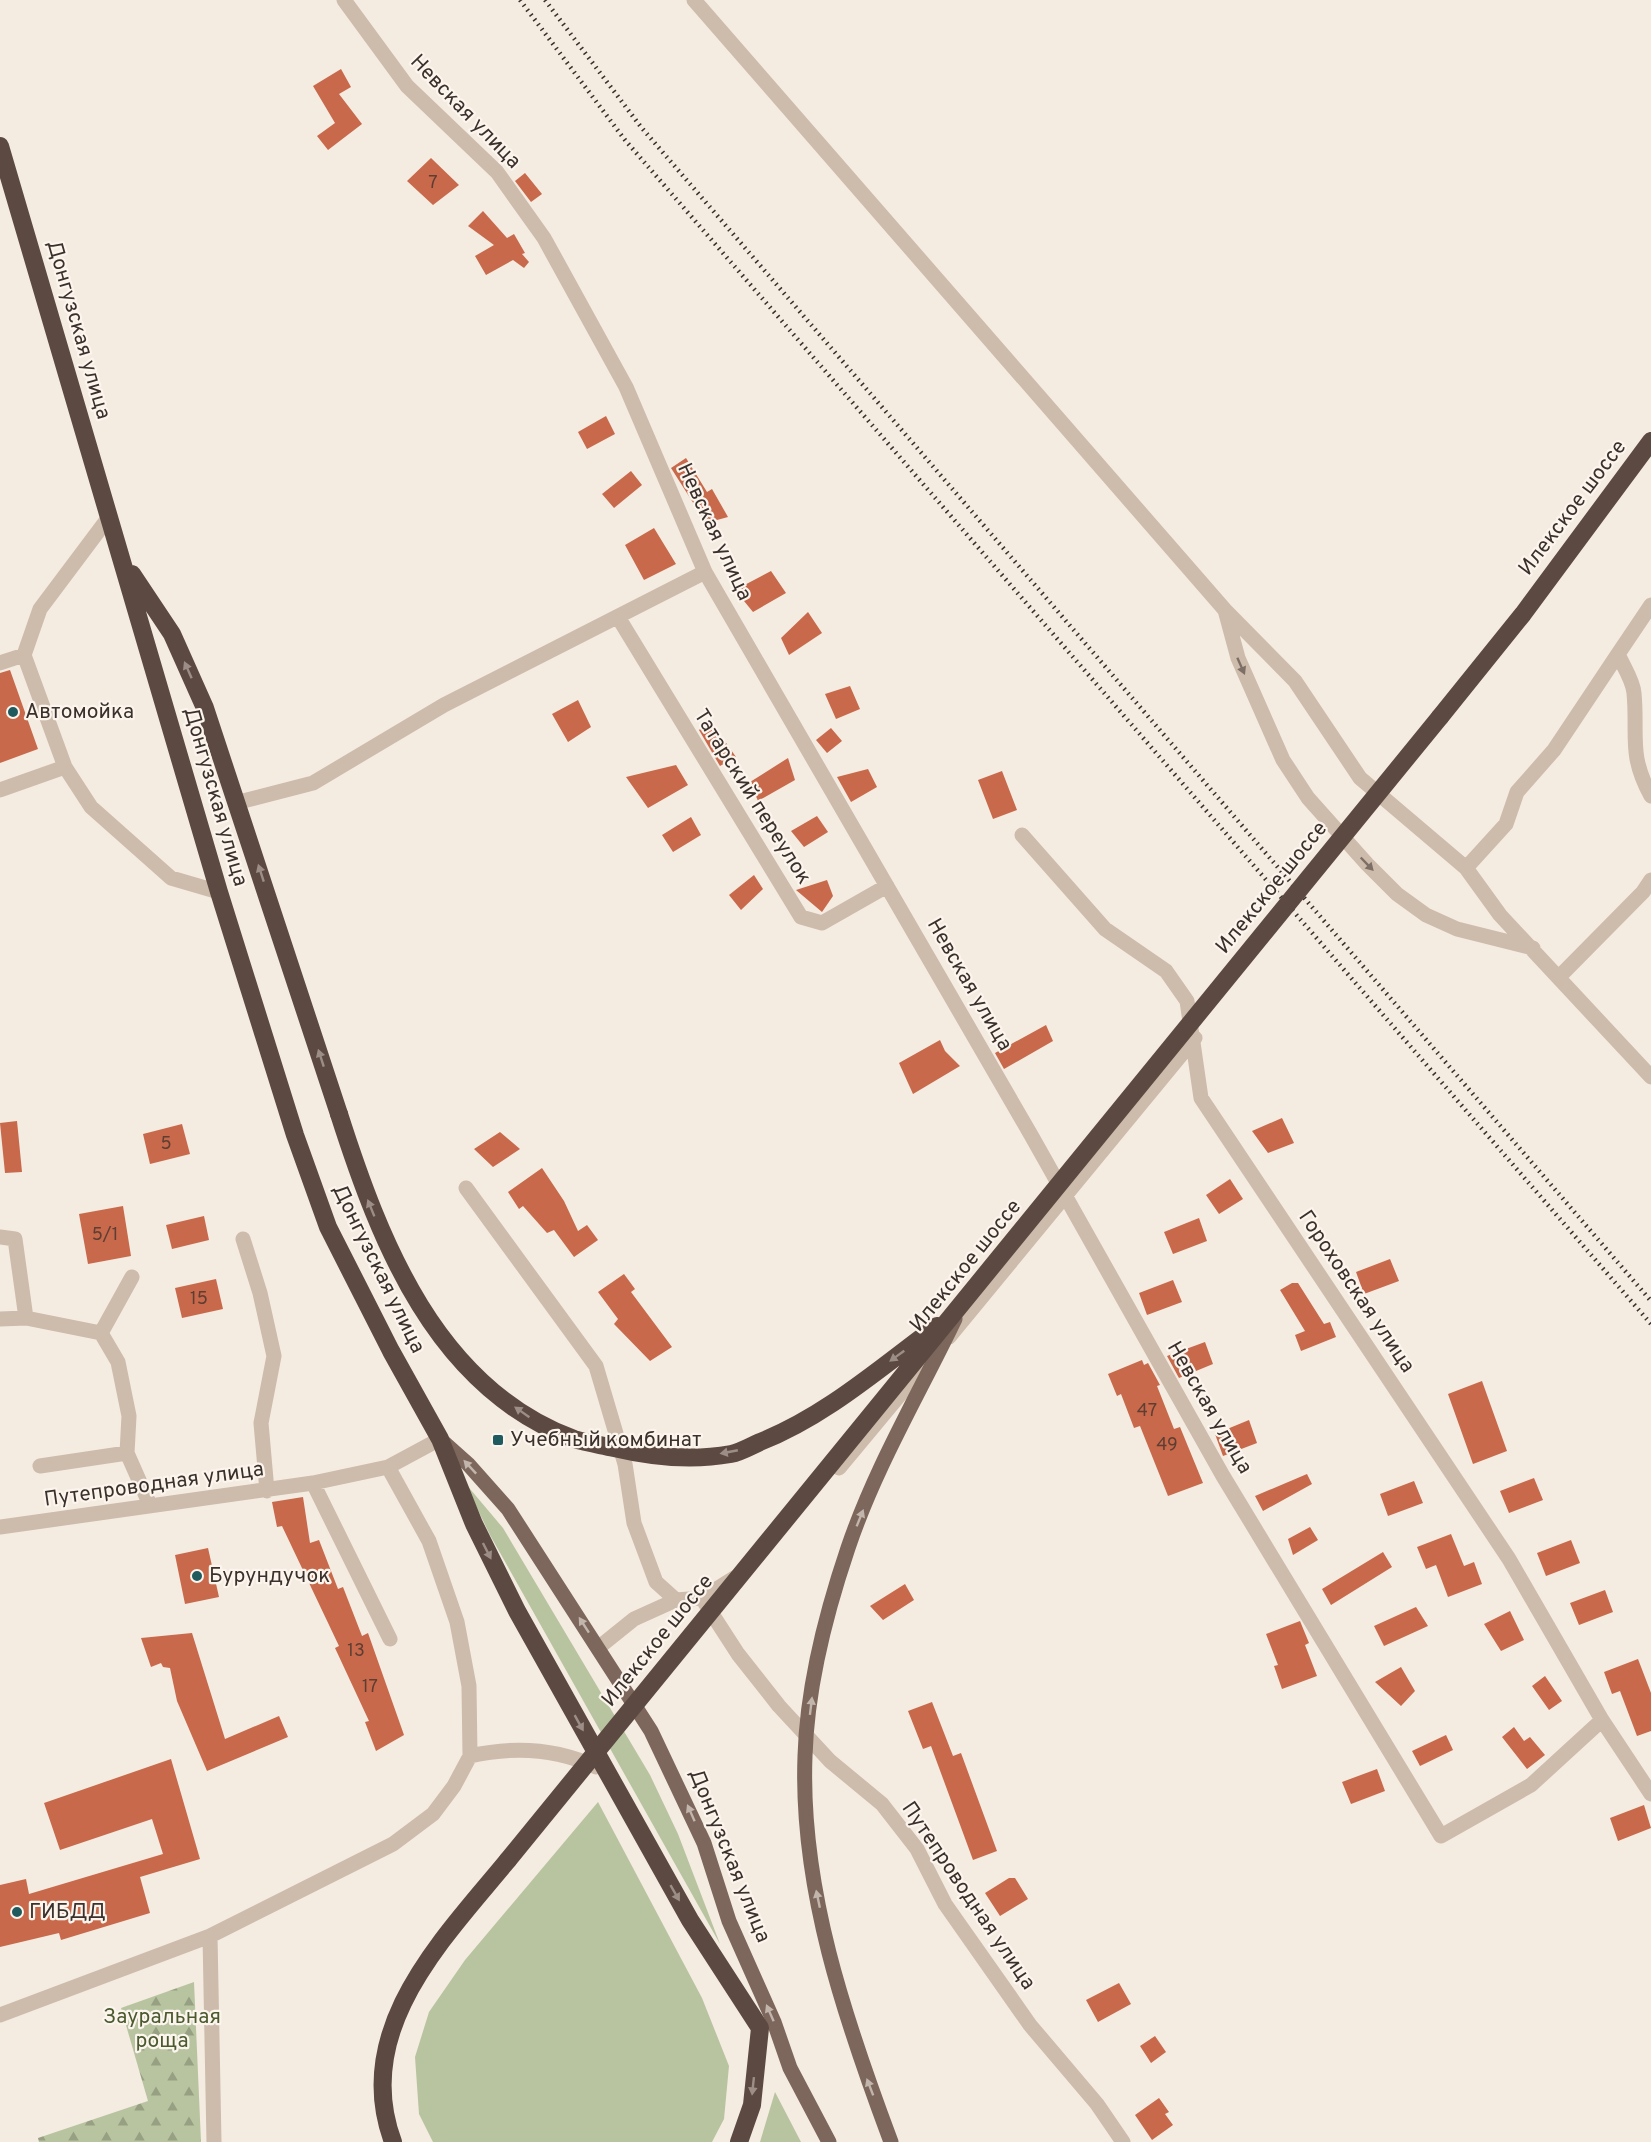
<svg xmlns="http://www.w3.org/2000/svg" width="1651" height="2142" font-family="Overpass,sans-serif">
<defs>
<pattern id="forest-firs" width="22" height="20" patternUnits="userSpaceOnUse" patternTransform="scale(1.5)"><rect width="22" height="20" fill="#b8c4a0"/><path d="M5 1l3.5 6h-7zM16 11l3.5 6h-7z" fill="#97a083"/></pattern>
</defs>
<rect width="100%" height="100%" fill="#f4ebe1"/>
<!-- grass -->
<path fill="#b8c4a0" d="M465,1483L503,1528L650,1775L678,1834L720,1944L490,1535Z
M598,1802L702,1998L729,2066L724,2119L712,2142H433L419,2114L415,2057L429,2012L465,1960Z
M775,2092L801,2142H760Z"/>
<!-- forest -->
<path fill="url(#forest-firs)" d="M194,1982L201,2142H39L38,2138L148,2101L121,2008Z"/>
<!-- building -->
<path fill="#c8694b" d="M341,69L351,87L339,94L362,124L328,150L317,136L335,123L313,86Z
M431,158L459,185L433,205L407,181Z
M525,173L542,194L531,202L515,181Z
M483,211L507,238L514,234L525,253L522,254L529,262L524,268L513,260L486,275L475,256L494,245L468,226Z
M606,416L615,434L587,449L578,432Z
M686,458L707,492L712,489L728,517L706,523L671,468Z
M631,471L642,485L614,508L602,494Z
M654,528L676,564L644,580L625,545Z
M771,571L786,593L753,612L735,590Z
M808,612L822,633L789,655L781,638Z
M10,670L38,749L0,763V673Z
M850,686L860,709L836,719L825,694Z
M578,700L591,727L568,742L552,714Z
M710,720L736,757L720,766L699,730Z
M831,728L842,741L827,753L816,740Z
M788,758L795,780L758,801L750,782Z
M676,765L688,785L648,808L626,777Z
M868,769L877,787L851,802L837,777Z
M1002,771L1017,810L993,819L978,780Z
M817,816L828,832L804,847L791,831Z
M691,817L701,835L673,852L662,835Z
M754,875L763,889L741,910L729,895Z
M827,880L833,896L822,912L796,890Z
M1046,1025L1053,1041L1004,1069L995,1053Z
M940,1040L945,1051L960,1066L913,1094L899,1063Z
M1282,1118L1294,1143L1268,1153L1252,1131Z
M17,1121L22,1172L5,1173L0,1123Z
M182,1124L190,1154L150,1164L143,1134Z
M500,1132L520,1149L493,1167L474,1149Z
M542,1168L564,1201L578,1231L587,1225L598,1240L574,1257L554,1230L547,1233L523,1206L519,1209L508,1192Z
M1230,1179L1243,1199L1219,1214L1206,1195Z
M123,1206L131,1256L88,1264L79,1214Z
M204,1216L209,1240L172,1249L166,1225Z
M1199,1218L1207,1241L1173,1254L1164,1232Z
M1390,1259L1399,1281L1364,1294L1356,1272Z
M624,1274L635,1289L631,1292L672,1347L650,1361L614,1324L618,1319L598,1292Z
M216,1279L223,1309L182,1318L175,1288Z
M1173,1280L1182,1302L1147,1315L1139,1293Z
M1292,1283H1298L1324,1324L1330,1322L1336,1337L1301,1351L1295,1335L1305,1331L1280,1290Z
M1205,1342L1213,1364L1179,1378L1167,1356Z
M1142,1360L1144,1365L1148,1363L1160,1385L1157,1386L1174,1429L1180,1427L1203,1483L1168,1496L1140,1426L1134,1428L1121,1394L1117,1396L1108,1374Z
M1482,1381L1507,1451L1473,1464L1448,1394Z
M1249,1420L1257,1443L1223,1456L1215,1434Z
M1307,1474L1312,1484L1263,1511L1255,1496Z
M1534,1478L1543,1500L1509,1513L1500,1491Z
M1414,1481L1423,1503L1388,1516L1380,1494Z
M303,1497L310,1543L319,1540L338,1589L343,1587L362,1636L368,1633L404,1735L376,1751L365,1722L369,1721L335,1648L339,1646L282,1526L277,1527L272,1502Z
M1310,1527L1318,1540L1293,1555L1288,1539Z
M1451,1534L1464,1566L1474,1562L1482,1584L1448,1597L1436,1565L1426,1569L1417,1547Z
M1571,1540L1580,1563L1546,1576L1537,1553Z
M208,1548L219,1597L185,1604L175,1555Z
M1383,1552L1392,1567L1331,1605L1322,1589Z
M905,1584L914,1600L883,1620L870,1606Z
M1605,1590L1613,1612L1579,1625L1570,1603Z
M1416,1607L1428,1626L1384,1646L1374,1626Z
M1510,1611L1524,1640L1501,1651L1484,1624Z
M1300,1621L1309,1643L1305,1645L1317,1676L1282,1689L1274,1666L1278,1665L1266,1634Z
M192,1633L225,1739L279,1716L288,1737L207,1771L177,1701L170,1668L163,1667L161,1663L151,1667L141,1638Z
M1638,1659L1651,1693V1731L1637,1736L1620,1691L1612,1694L1604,1672Z
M1401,1667L1415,1691L1401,1706L1375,1682Z
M1545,1676L1562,1701L1549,1710L1532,1686Z
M932,1702L953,1756L961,1753L997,1851L973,1860L931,1746L923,1749L908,1711Z
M1514,1727L1524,1741L1530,1737L1545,1755L1527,1769L1502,1737Z
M1446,1735L1453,1750L1420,1766L1412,1751Z
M171,1759L200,1859L140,1877L150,1913L61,1940L59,1933L0,1947V1885L26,1879L29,1894L163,1854L152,1819L60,1850L44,1803Z
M1377,1769L1385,1791L1351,1804L1342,1782Z
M1644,1805L1651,1828L1618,1841L1610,1818Z
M1009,1878H1015L1028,1899L1000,1916L985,1893Z
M1119,1983L1131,2004L1098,2022L1086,2000Z
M1155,2036L1166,2052L1151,2063L1140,2046Z
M1159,2098L1169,2112L1165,2114L1173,2125L1152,2140L1135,2115Z"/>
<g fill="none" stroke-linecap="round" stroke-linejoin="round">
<!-- minor -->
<path stroke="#cdbbac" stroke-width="15" d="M344,0L407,86L497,172L544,238L626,387L705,572L1031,1135L1223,1476L1441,1836L1531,1785L1602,1720
M694,0L1225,610L1295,681L1360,778L1466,868L1500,915L1651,1077
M1651,605L1618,654C1623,666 1633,680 1634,693C1638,736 1628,754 1651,796
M1225,610L1238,658L1283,760L1308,798L1367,864L1397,894L1426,915L1457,929L1533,948
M618,617L801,917L822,923L887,886
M0,663L24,655
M65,767L91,807L171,878L219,892
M0,790L65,767L24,655L40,609L109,517
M239,802L313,783L444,705L705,572
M1022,835L1105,929L1166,971L1187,1001L1201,1098L1509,1559L1602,1720L1651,1794
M1466,868L1506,824L1517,792L1554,750L1618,654
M1560,976L1643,892L1651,880
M466,1188L596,1366L625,1464L634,1523L656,1582L676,1600
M0,1237L15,1239L26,1318
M243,1239L260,1293L274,1356L261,1423L267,1491
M0,1319L26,1318L101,1333L118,1362L129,1416L127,1453L150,1505
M101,1333L132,1277
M949,1337L1195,1038
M40,1466L127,1453
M388,1467L429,1541L457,1622L469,1686L470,1756
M839,1468L933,1355
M313,1483L390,1639
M0,1527L313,1483L388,1467L440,1439
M705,1603L738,1654L779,1706L830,1761L882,1804L917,1849L945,1904L1030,2025L1097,2104L1123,2142
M598,1648L634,1619L676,1600L702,1598L734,1578
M470,1756C514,1746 555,1748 596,1767
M210,1936L214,2142
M0,2015L210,1936L393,1844L433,1814L454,1786L470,1756"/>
<!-- major -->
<path stroke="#7d675c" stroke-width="15" d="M440,1439L468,1464L508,1509L651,1731L704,1843L729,1921L774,2022L790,2068L829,2142"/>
<!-- highway -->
<path stroke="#5c4a42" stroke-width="18" d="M0,146L219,892L295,1135L328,1227L391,1351L440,1439L474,1524L517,1611L690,1920L760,2028L752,2105L739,2142
M132,574L172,634L205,708L339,1114
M1440,717L1523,614L1651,441
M393,2142C351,2030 443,1939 508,1860"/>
<!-- rail -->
<path stroke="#3b302b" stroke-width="4.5" stroke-dasharray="1.5 4.5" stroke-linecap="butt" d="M520,0L625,140L1651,1324
M545,0L641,127L1651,1301"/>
<!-- major-bridge -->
<path stroke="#7d675c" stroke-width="15" d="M891,2142C845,2019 800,1888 805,1756C807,1687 826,1613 848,1548C875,1468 919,1394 955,1319"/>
<!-- highway-bridge -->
<path stroke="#5c4a42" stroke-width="18" d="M339,1114C380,1242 436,1388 574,1439C587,1443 601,1445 614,1448C652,1457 692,1461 731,1454C741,1452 751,1446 760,1442C826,1416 881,1367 937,1326
M508,1860L1440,717"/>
</g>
<!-- one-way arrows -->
<defs><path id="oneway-solid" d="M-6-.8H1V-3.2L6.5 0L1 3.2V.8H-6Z" transform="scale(1.5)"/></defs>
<g fill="#7d6f65">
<use href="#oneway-solid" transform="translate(1241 666) rotate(66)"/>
<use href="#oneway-solid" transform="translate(1367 864) rotate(46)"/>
</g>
<g fill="#9c8e87">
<use href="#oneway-solid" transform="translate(188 670) rotate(-114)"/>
<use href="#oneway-solid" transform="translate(261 873) rotate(-108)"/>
<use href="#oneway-solid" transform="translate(321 1058) rotate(-108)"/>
<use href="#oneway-solid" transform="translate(371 1208) rotate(-112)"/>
<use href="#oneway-solid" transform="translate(897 1356) rotate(144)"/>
<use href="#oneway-solid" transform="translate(522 1412) rotate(-145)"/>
<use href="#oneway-solid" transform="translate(729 1452) rotate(169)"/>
<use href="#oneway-solid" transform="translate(487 1551) rotate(63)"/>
<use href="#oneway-solid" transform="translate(579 1723) rotate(61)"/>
<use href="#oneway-solid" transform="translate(675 1893) rotate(60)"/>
<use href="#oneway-solid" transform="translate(753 2086) rotate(96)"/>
</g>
<g fill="#c2b5ac">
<use href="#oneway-solid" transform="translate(470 1467) rotate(-133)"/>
<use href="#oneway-solid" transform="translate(860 1518) rotate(-68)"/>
<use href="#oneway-solid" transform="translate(584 1625) rotate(-123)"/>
<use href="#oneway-solid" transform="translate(811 1706) rotate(-83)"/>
<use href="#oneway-solid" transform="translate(691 1813) rotate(-114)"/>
<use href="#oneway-solid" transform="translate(818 1899) rotate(-102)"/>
<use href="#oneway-solid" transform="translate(770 2013) rotate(-114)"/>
<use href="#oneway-solid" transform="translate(870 2087) rotate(-111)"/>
</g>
<!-- markers -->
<g fill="#1f5a5e" stroke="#fbf5ee" stroke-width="2">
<circle cx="13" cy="712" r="6"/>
<rect x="492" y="1434" width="12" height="12" rx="3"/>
<circle cx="197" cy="1576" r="6"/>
<circle cx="17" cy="1912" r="6"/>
</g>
<g text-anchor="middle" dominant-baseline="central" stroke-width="4.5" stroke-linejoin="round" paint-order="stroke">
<!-- number labels -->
<g font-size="18" fill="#5e3e33">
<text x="433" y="183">7</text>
<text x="166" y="1144">5</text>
<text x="105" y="1235">5/1</text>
<text x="199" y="1299">15</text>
<text x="1147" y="1411">47</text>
<text x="1167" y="1445">49</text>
<text x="356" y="1651">13</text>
<text x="370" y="1687">17</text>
</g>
<!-- street labels -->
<g font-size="21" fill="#3b302b" stroke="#fbf5ee">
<text transform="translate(465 112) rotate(46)">Невская улица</text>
<text transform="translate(78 330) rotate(74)">Донгузская улица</text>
<text transform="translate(1573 508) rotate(-53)">Илекское шоссе</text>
<text transform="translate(714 532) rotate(65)">Невская улица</text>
<text transform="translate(215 797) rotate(74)">Донгузская улица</text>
<text transform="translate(752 797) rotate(58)">Татарский переулок</text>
<text transform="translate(1272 888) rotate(-51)">Илекское шоссе</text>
<text transform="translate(969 985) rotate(60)">Невская улица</text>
<text transform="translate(966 1266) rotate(-51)">Илекское шоссе</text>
<text transform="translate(378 1269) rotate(64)">Донгузская улица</text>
<text transform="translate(1356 1292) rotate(56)">Гороховская улица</text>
<text transform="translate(1209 1408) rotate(60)">Невская улица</text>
<text transform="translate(154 1485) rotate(-8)">Путепроводная улица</text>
<text transform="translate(658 1641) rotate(-51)">Илекское шоссе</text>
<text transform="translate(729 1856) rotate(68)">Донгузская улица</text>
<text transform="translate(968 1896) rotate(56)">Путепроводная улица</text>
</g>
<!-- poi labels -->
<g font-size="21" fill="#3b302b" stroke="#fbf5ee" text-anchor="start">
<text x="25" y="712">Автомойка</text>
<text x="510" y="1440">Учебный комбинат</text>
<text x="209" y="1576">Бурундучок</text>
<text x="29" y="1912">ГИБДД</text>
</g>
<!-- park labels -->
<g font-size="21" fill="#4a5a2e" stroke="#fbf5ee">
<text x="162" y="2017">Зауральная<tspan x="162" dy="24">роща</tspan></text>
</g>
</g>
</svg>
